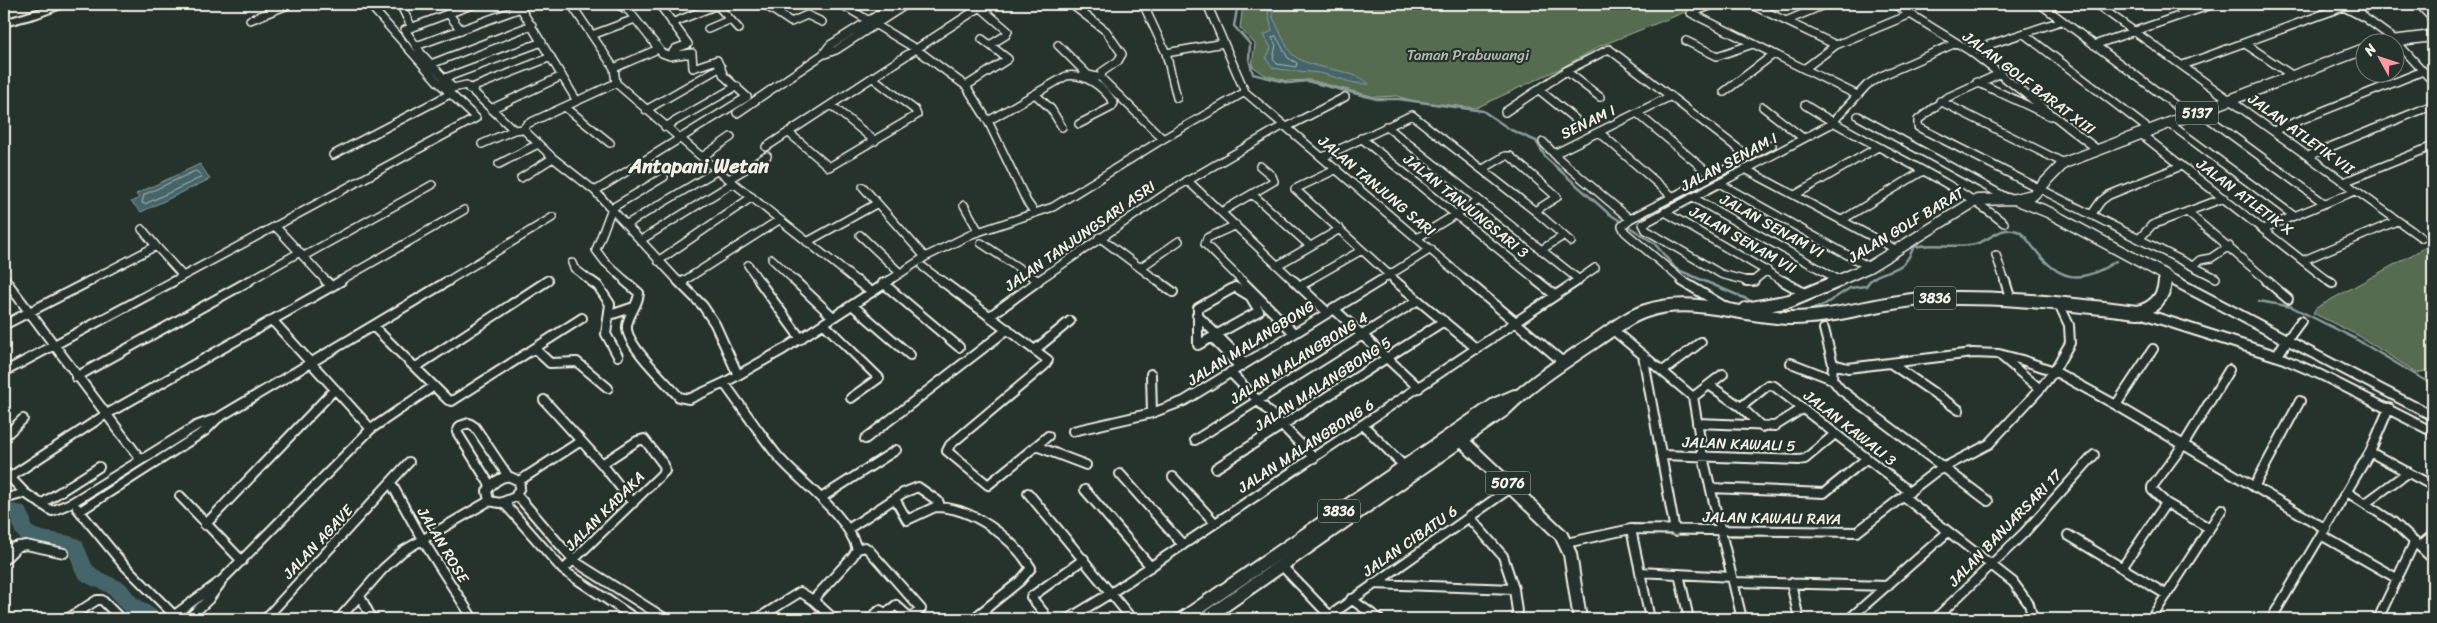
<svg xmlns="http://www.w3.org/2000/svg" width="2437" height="623" font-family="Sriracha,sans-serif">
<rect width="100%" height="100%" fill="#26332d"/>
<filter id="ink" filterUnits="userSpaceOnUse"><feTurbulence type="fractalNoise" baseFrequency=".02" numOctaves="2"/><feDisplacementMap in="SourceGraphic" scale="10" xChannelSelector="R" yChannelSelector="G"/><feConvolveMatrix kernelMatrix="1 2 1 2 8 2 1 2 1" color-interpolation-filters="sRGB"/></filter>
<g filter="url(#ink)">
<!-- green -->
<path fill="#576c51" stroke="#a6ae9c" d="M1243,4H1705L1600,46L1561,68L1476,108L1413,101L1397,96L1375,97L1310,80L1287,81L1265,75L1252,66L1255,44L1240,28Z
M2433,243V369L2417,373L2359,336L2313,313L2316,308Z"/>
<!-- water -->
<path fill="#45656b" stroke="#8b9d9d" d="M1268,11L1273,12V18C1278,26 1287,51 1293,55C1315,72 1348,66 1369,84C1351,85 1336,76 1319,73C1304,71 1288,71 1273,68L1266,59L1271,48L1264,35L1272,31Z
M200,164L210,179L141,212L131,202L139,198L136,194Z"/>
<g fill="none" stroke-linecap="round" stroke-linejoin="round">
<!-- shore -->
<path stroke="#aeb9b6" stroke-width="1" d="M1276,36L1288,58L1297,63L1296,67L1277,64L1273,59L1276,45L1272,38Z
M196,171L201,175L200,178L145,204L142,203L144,195Z"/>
<!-- stream -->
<path stroke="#8b9d9d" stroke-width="2.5" d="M1238,4L1234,26L1250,44L1249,59L1253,74L1289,83L1307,81L1377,99H1399L1483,111L1511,130L1536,141L1546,158L1608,213L1654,243L1676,269L1749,300
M2259,301L2292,307L2354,338L2433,385
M1802,312L1822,306L1850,288L1866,286C1875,271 1891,274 1903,264C1908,261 1911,252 1914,247C1934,242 1955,249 1975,244C1990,241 2000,225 2017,231C2025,234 2028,241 2033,247C2059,282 2080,285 2116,261"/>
<!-- river -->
<path fill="#45656b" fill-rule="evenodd" d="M4,503L24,506L31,520V526C42,535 66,531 82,541L92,565L100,572L125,583L136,597L160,613L163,619C145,619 133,620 120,607C116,603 114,598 110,595C100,586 86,587 77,575C72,568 73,556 66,551C44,542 15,553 12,519H4Z"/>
<defs>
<path id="minor-far1" d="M400,4L411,26
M474,4L405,30L421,53L453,88L466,85L514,130L523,129L527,124L616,83
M518,4L577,101
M571,4L614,68L616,83L711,165L858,282
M659,4L688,44L675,49L670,56
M764,4L791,22L807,15L822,22
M841,4L916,49L966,86L988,121L1027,202L1035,213
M1071,4L1106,31L1122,54L1118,61L1102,72L1101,78L1163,139
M1143,4L1166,53L1177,98
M1207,4L1245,92L1468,282
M1750,4L1836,45
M1894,4L1970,51L2098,150
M1959,4H1973
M2040,4L2190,116
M2096,4L2422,238
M2171,4L2186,13
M2354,4L2364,17
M2340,5L2365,18L2394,39L2433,82
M980,7L1008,31L1006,35L990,45
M448,13L461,30
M1691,13L1857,95
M1691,13L1715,4
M250,20L290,4
M1786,21L1826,4
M672,23L717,5L739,29
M708,29L729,20
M2024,34L2151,131
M592,35L635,19
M1686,41L1717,56L1753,44
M2244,43L2293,76
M1058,45L1088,75L1097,77
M2094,45L2214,4
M416,46L521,8
M1970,51L2061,21
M1166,53L1224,43
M823,54L830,45L895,4
M431,64L532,25
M2183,65L2343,7
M614,68L658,49
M1804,69L1836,45L1911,14
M1566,71L1600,97
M1999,74L1946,98L1918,120V127L2216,278
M445,78L542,42
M1977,82L2050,116
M966,86L1008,59L982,39
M469,89L551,57
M1538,89L1575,119
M1724,92L1774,54
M1035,94L1051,109L1062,127
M1940,101L2064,163
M831,105L875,141
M1805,105C1870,147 1943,174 2004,223
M565,107L610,143
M1763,107L1803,138
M491,109L562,76
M646,110L721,67
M1505,112L1566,71L1609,49L1749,157
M2200,112L2324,203
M737,113L822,55L836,50L907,4
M1637,113L1712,176
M1858,116L2009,199
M988,121L1066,76C1086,73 1103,87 1114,103L1112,107L1079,124
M2170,124L2294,216
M1386,126L1578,279
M665,127L737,86
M1287,127L1345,97
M523,129L553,158L595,191L679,282
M2273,131L2423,71
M788,132L829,167L917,115L915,110L873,78
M1599,132L1673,197
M2141,134L2330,282
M1361,138L1539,282
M1543,142L1559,159L1630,219
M482,144L514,130
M766,147L985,4
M1554,154L1671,96
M333,155L450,94
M2308,156L2433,105
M702,157L731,137
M1323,157L1412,115L1535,211L1557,197L1510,156H1505L1483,169
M499,164L538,144
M1337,169L1295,189L1397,282
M1745,169L1897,250
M521,178L553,158
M729,179L767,156
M1187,180L1295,282
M2344,182L2433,146
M1719,183L1869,267
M863,187L925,257
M595,191L747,97L724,76L717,60L693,68L692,53L670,56L662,53L629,11L617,4
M1252,194L1310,246
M1795,195L1878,147
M1692,197L1839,280
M964,205L979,232
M1535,211L1571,242
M1221,212L1274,181L1272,176L1260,166
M1665,212L1785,282
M2187,212L2269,282
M2091,215L2101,201L2109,195L2181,166
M1842,220L1923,171
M627,224L718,170
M1236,225L1207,238L1205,244L1243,282
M275,226L327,282
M2265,228L2355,191
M142,229L156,246
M860,235L899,272
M1099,237L1159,282
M1417,238L1479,200
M2139,239L2152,225L2224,198
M641,240L733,183
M807,242L876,204
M981,243L1037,280
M1541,250L1563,236
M1996,255L2005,282
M304,256L432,185
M772,259L796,282
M2304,260L2397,221
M658,261L752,197
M572,263L574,268L592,282
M748,265L760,282
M1278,265L1340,229
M2193,266L2200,260L2211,258L2229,246
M923,267L943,282
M1140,268L1179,241
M4,278L7,282
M87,282L156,246L182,275
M172,282L476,118L437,81L369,4
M247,282L300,252
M338,282L464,210
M446,282L553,217
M545,282L548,280
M627,282L605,262L596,250L612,208L664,177
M682,282L779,220
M887,282L925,257L972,234L1053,207L1163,139L1245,92
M1036,282L1170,191L1284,125
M1306,282L1362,250
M1378,282L1431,249
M1575,282L1595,268
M1684,282L1625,232L1622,226L1630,219L1772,145
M1751,282L1721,274L1646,230L1643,224L1831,124L1867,85L1881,76L1956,43
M1752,282L1767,270"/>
<path id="minor" d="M6,281L141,460
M326,281L331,286
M591,281L598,286L610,304L606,334L618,356
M625,281L639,293C638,306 628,314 627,326C625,344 666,382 679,397L689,399L724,383L784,349L889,281
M678,281L703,306L715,324L738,375
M759,281L801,339
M795,281L833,317
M857,281L870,291
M942,281L1048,360L1044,366L950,445L947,451L988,485L1036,446L1086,465
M1158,281L1173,292
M1242,281L1293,332
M1294,281L1327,312
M1395,281L1477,349
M1467,281L1564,363
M1537,281L1555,295
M1682,281L1727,308
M1746,281H1754
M1783,281L1806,294
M2005,281L2011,300
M2267,281L2288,299
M2329,281L2332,283
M680,283L684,281
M883,283L959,347
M1299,286L1309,281
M1235,287L1250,296L1259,311L1198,345V308Z
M852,305L910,355
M1333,308L1419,388
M610,315L634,307
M1197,315L1244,362
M990,316L1038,281
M272,320L371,429
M2301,321L2287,340L2433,416
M824,324L879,378L851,398
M4,325L90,281
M373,326L448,400L452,401L582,318
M1824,329L1833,364L1832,379L1841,390L1988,501
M1613,330L1693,397
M1213,339L1239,366
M535,349L550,363L577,362L608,388
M1036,349L1070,321
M1643,355L1675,531
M2000,355L2040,389
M2277,356L2321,375L2433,432
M1791,363L1832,379
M1890,363L1959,410
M1833,364L1848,368L1973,353L1999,354L2022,360L2054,371L2116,405L2326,529
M416,367L547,281
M1663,371L1701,342
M4,372L174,281
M1230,372L1314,458
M1151,374L1152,413
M76,377L249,281
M724,383C741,406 758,431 776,454C800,483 846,512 857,549L853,556L813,600L834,619
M1709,385L1741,407L1762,427
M1693,397L1703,457L1742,619
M1693,397L1723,374
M544,400L602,464L633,503
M2116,405L2153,349
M1741,407L1768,385L1774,386L1910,492
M1697,423L1775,426L1802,409
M1363,425L1404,466
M1073,431L1152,413L1184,401L1380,281
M4,437L23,419
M865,439L1008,329
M1195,440L1418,300
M1036,446L1048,436
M2370,452L2433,486
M1663,455L1799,460L1805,459L1835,434
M1216,468L1444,321
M4,471L25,493
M1120,474L1183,545
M508,476L519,481L520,487L515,497L500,503L489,501L487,491C492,483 498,478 508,476Z
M10,477L105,415L341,281
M1173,477L1215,523
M519,481L581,441
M391,483L422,539L473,619
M490,485L457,432L460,426L469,423L475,427L508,476
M2254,487L2300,401
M1711,488L1824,493L1866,459
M1085,490L1151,567
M2347,492L2393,522L2433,559
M1028,493L1132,619
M517,495L574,561L666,619
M180,496L242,561
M1904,497L2013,582L2029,604L2033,619
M821,498L896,450
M4,499L25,493L52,511L73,502L196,426L218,418L448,281
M895,499L907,520L935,507
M504,503L563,570L636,619
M2366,503L2408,472
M41,504L99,467
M77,508L122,563L178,619
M80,511L205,431L218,418
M1469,517L1503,556L1514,589L1518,619
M205,525L335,389
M2209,528L2166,503L2152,490V487L2184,444L2229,370
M848,529L903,493L918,487L938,501L939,503L935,507C972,507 1012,537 1031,568L1020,581L973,619
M1631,529L1650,619
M2068,535L2167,595
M2321,535L2398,579
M1566,543L1631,529L1857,532L1935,472L1989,444L2040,389L2054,371L2070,343L2069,325L2059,304
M2421,545L2429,538
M4,549L26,545L64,553
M857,549L865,547L869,550L921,609L910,618L896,605L886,613L880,610L869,619
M4,560L18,546
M1281,565L1330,616
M2122,568L2166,503
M563,570L665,471L664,465L644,439L637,441L602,464
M1640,572L1732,577
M1679,574L1689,619
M1733,582L1888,586
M1791,583L1799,619
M1373,584L1514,589
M360,596L372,619
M1351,599L1379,619
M983,611L989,619
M2273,616L2370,452L2389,408
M67,619L97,600H102L121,619
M169,619L222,580L371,429L434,386
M188,619L209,599L220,584
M265,619L409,462
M339,619L383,569L403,551L489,501
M757,619L800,592L813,600
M819,619L828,614
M1036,619L1044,613L1031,597L1084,559
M1068,619L1111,593L1577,281
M1325,619L1512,487
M1849,619L1948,532
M1935,619L2024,533L2094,455
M2151,619L2222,509
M2378,619L2415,541"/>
<path id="tertiary-far1" d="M2165,275L2178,282"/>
<path id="tertiary" d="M2138,312L2277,356L2287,340L2175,281"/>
<path id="primary-far1" d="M2421,4L2433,17
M2383,42L2433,36
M2015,199L2048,212L2165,275V282
M1835,282L1869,267L1977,200L2015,199L2033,195L2064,163L2364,49"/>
<path id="primary" d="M1746,309L1790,301L1838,281
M1457,436L1561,535L1570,554L1580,619
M1182,619L1496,404L1515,396
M1205,619L1504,410C1531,383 1563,363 1594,342C1611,331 1627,317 1646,311C1694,295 1744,318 1792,318C1837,318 1879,302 1923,299C1995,295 2067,304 2138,312C2154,308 2164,297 2165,281"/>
<path id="trunk" d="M57,4H72L38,17L4,26V20Z"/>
</defs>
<!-- minor-far1 casing -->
<use href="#minor-far1" stroke="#f4f1e8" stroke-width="10"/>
<!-- minor casing -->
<use href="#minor" stroke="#f4f1e8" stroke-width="12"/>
<!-- tertiary-far1 casing -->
<use href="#tertiary-far1" stroke="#f4f1e8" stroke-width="11"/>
<!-- tertiary casing -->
<use href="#tertiary" stroke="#f4f1e8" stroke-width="13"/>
<!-- primary-far1 casing -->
<use href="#primary-far1" stroke="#f4f1e8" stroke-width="13"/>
<!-- primary casing -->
<use href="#primary" stroke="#f4f1e8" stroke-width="16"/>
<!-- trunk casing -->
<use href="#trunk" stroke="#f4f1e8" stroke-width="4"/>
<!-- minor-far1 -->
<use href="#minor-far1" stroke="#26332d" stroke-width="7"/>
<!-- minor -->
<use href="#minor" stroke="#26332d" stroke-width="8"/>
<!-- tertiary-far1 -->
<use href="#tertiary-far1" stroke="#26332d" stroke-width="8"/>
<!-- tertiary -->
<use href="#tertiary" stroke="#26332d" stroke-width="9"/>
<!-- primary-far1 -->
<use href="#primary-far1" stroke="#26332d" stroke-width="10"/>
<!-- primary -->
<use href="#primary" stroke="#26332d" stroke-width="12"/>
<!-- trunk -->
<use href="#trunk" fill="#26332d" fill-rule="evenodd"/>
</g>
</g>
<g text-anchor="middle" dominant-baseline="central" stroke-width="4.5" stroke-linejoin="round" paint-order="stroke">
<!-- shield labels -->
<g fill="#26332d" stroke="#b6b8b0" stroke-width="1">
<rect x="2176" y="101.5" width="42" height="23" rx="4"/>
<rect x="1914" y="286.5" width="42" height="23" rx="4"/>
<rect x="1485.5" y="471.5" width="45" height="23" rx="4"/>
<rect x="1318" y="499.5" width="42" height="23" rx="4"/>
</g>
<g font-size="14" font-weight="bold" fill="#f4f1e8">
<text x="2197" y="113">5137</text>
<text x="1935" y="298">3836</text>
<text x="1508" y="483">5076</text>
<text x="1339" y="511">3836</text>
</g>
<!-- park labels -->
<g font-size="15" fill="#b5bcac" stroke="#26332d">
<text x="1468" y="55">Taman Prabuwangi</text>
</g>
<!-- street labels -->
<g font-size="15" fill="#f4f1e8" stroke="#26332d">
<text transform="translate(2029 83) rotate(37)">JALAN GOLF BARAT XIII</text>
<text transform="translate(1588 122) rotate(-26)">SENAM I</text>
<text transform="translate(2301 134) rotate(36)">JALAN ATLETIK VII</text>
<text transform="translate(1729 162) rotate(-28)">JALAN SENAM I</text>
<text transform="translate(1377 186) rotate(40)">JALAN TANJUNG SARI</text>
<text transform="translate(2245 197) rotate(37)">JALAN ATLETIK X</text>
<text transform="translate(1466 206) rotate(39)">JALAN TANJUNGSARI 3</text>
<text transform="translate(1906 225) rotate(-31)">JALAN GOLF BARAT</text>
<text transform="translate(1772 226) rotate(29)">JALAN SENAM VI</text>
<text transform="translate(1080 236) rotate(-35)">JALAN TANJUNGSARI ASRI</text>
<text transform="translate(1743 240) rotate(30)">JALAN SENAM VII</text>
<text transform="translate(1251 343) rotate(-32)">JALAN MALANGBONG</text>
<text transform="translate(1299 358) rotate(-32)">JALAN MALANGBONG 4</text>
<text transform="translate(1323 384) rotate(-33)">JALAN MALANGBONG 5</text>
<text transform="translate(1850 428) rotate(38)">JALAN KAWALI 3</text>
<text transform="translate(1739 444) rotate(2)">JALAN KAWALI 5</text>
<text transform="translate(1306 446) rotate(-33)">JALAN MALANGBONG 6</text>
<text transform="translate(605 511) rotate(-45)">JALAN KADAKA</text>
<text transform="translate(1772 518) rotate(1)">JALAN KAWALI RAYA</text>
<text transform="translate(2005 528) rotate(-46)">JALAN BANJARSARI 17</text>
<text transform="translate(1410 541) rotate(-35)">JALAN CIBATU 6</text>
<text transform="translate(318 542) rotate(-47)">JALAN AGAVE</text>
<text transform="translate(443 545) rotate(59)">JALAN ROSE</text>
</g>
<!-- district labels -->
<g font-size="20" font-weight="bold" fill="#f4f1e8" stroke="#26332d">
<text x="699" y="166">Antapani Wetan</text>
</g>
</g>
<!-- margin -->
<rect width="2437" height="623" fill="none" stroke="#26332d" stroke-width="20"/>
<rect x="10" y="10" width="2417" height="603" fill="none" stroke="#f4f1e8" stroke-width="2" filter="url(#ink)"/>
<!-- north arrow -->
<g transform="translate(2380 58) rotate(310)"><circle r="24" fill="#26332d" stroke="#787f78"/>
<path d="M0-4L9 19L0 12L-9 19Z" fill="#ff9aa2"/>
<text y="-8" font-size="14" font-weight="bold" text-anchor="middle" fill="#f4f1e8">N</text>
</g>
</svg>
